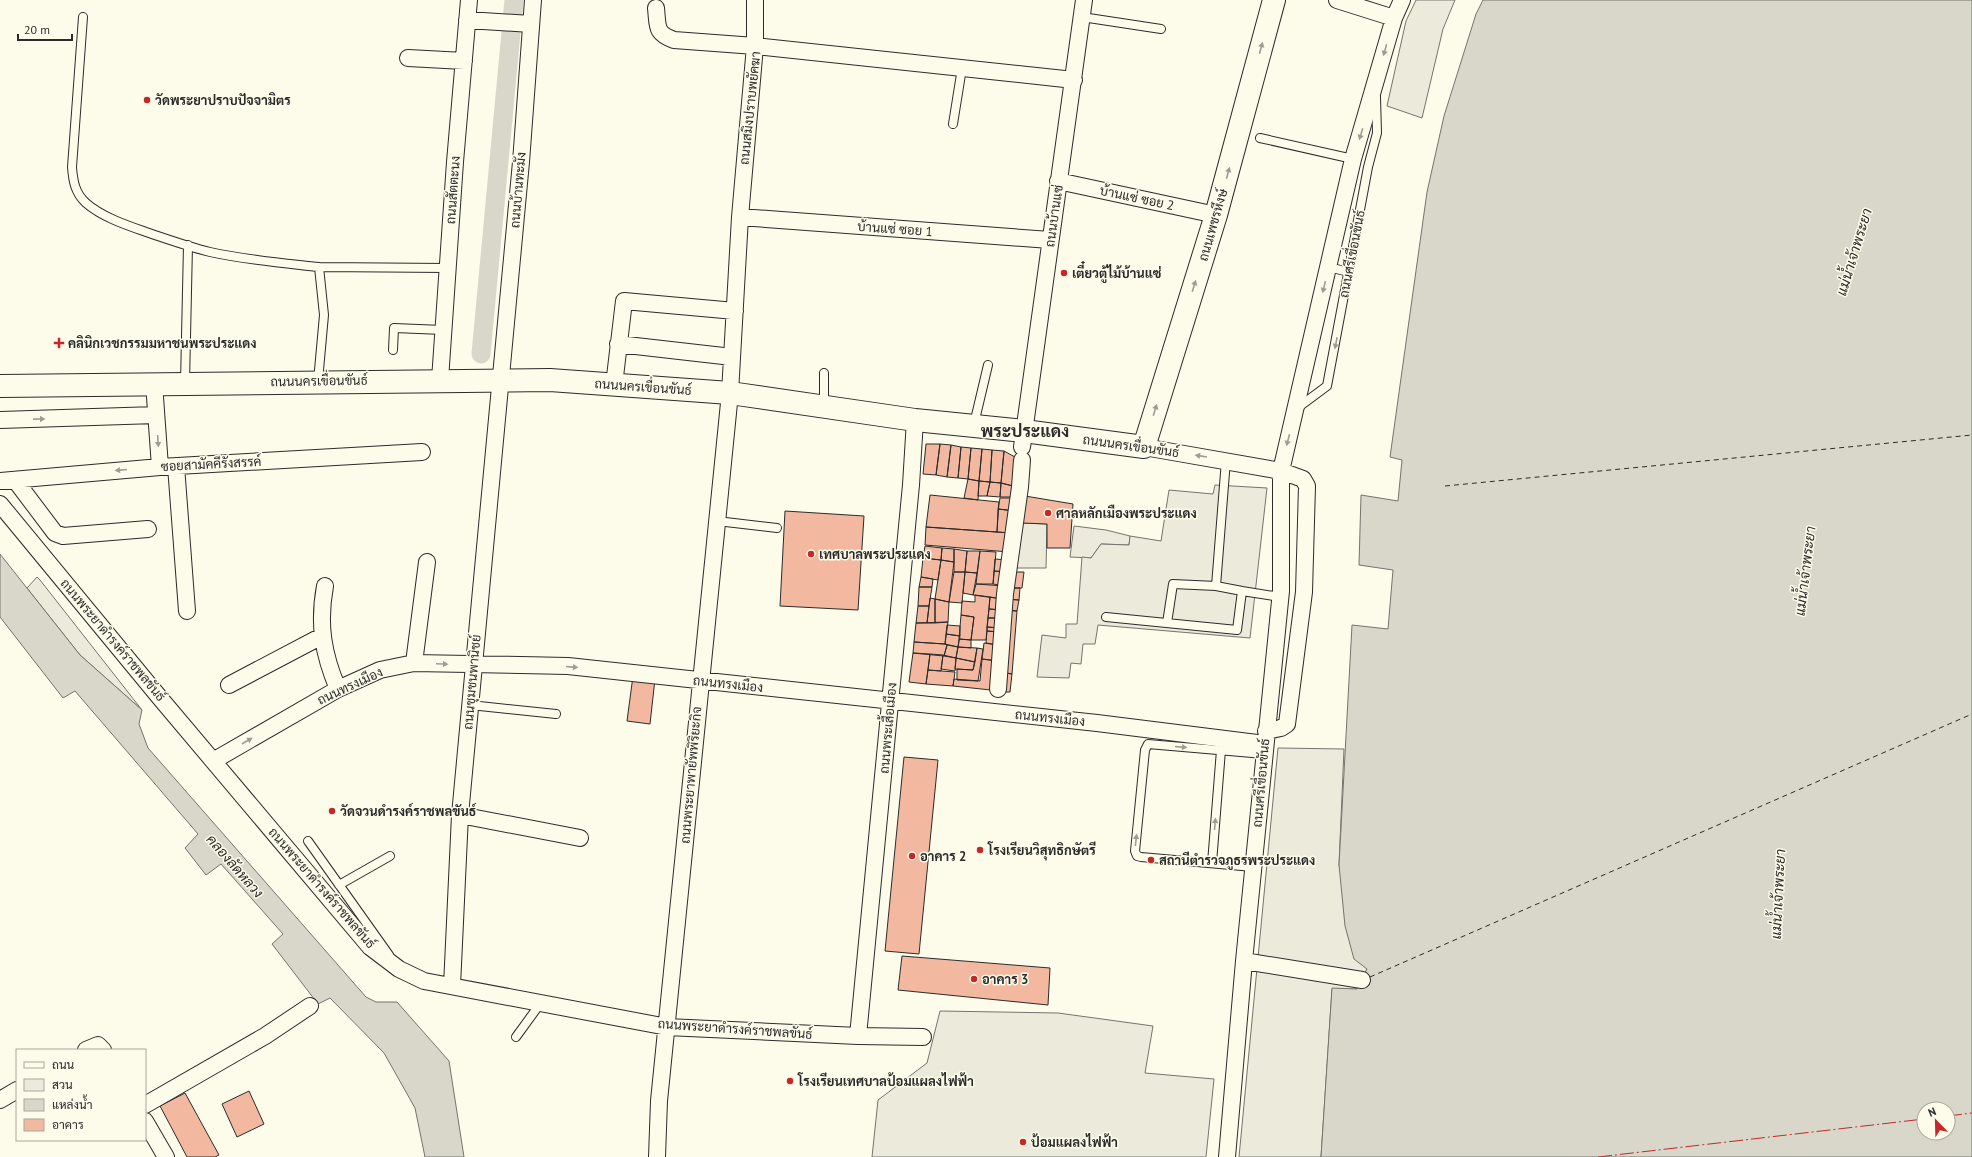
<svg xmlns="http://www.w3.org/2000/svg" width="1972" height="1157" font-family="'PT Sans',Sarabun,sans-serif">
<rect width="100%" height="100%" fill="#fdfbea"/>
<!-- green -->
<path fill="#ecebdb" stroke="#74746e" d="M1416,0H1455L1443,29L1422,118L1387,106L1406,21Z
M1022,523L1047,524L1046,568H1016Z
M1074,526L1106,530L1130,536L1129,545L1101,544L1091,558L1070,557Z
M37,577L40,580L142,710L80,655L27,588Z
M1278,748L1344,749L1339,865L1367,969L1357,989H1332L1321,1157H1239Z
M940,1011L1058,1013L1153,1026L1145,1073L1214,1079L1206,1157H872L878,1100L927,1063Z"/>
<!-- parking -->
<path fill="#eceadb" stroke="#74746e" d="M1215,485L1267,488L1250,638L1098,625L1095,644H1083L1081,664L1071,663L1069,678L1037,677L1042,635L1066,638V624H1077L1082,557L1091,558L1101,544L1129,545L1130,536L1161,541L1169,490L1213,494Z"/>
<!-- water -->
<path fill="#d8d7c9" stroke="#74746e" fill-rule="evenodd" d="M1483,0H1972V1157H1321L1332,988L1357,989L1367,969L1354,959L1345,926L1339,865L1352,625L1388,629L1393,570L1359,565L1361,495L1398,501L1402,460L1390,457L1427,192L1444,116L1476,14ZM1924,1109H1948V1133H1924Z
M0,554L80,655L142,710L139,724L148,748L366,997L376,1002H397L449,1061L464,1157H425L415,1108L384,1053L330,998L318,1004L272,944L283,934L221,864L206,875L185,848L198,834L75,691L63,698L0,617Z"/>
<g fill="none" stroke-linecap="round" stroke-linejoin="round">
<!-- canal -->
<path stroke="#d8d7c9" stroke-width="19" d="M481,354L514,0"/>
<!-- ferry -->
<path stroke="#2b2b2b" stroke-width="1" stroke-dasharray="5 4" stroke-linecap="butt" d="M1445,486L1972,435
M1370,977L1972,714"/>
</g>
<!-- building -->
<path fill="#f2b8a0" stroke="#2b2b2b" d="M926,444H940L936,475L923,474Z
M940,444L951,445L947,477L936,475Z
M951,445L961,447L958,478L947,477Z
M961,447L971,448L968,479L958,478Z
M971,448L982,449L979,481L968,479Z
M982,449L992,450L990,482L979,481Z
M992,450L1004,451L1001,483L990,482Z
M1004,451L1015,457L1013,486L1001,483Z
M968,479L979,481L978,500L964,498Z
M979,481L990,482L987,496H978Z
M990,482L1001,483L1000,497L987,496Z
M1001,483L1013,486L1012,497H1000Z
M930,495L999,502L997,532L926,527Z
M1025,496L1073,504L1070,548H1047V524L1022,523Z
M1000,498H1017L1015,511L998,509Z
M998,509L1015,511L1011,533L997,532Z
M785,511L864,516L858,610L780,606Z
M926,527L1011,533L1009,552L925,545Z
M925,546L942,548L941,560L923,558Z
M942,548L954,549V562L941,560Z
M954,549L967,551L965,572H954Z
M967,551H980L977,573L965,572Z
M980,551L996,552L993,584H976Z
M923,558L941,560L938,580L921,577Z
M995,559L1008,560L1007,572L994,571Z
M941,560L954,562L949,602L935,599Z
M994,571L1007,572L1005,586L993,584Z
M954,572H965L962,603L949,602Z
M965,572L977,573L973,595L963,593Z
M1011,572H1024L1022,588H1008Z
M921,577L933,579L932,587H919Z
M976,584L1005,586L1003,599L973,595Z
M919,587H932L929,606H918Z
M1008,588H1020L1019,600L1006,599Z
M975,595L990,597L986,640H971L974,617L961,615L962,601L975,602Z
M990,597L1003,599L1002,610L989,609Z
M930,598L935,599V623H927Z
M935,599L949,602L948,622L935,623Z
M1006,599L1019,600L1017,611L1005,610Z
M918,606H929L927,623H916Z
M989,609L1002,610L1001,618H988Z
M1005,610L1017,611L1012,674L1001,672Z
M961,615L974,617L971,640L959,639Z
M988,618H1001L1000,628L987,627Z
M948,622L945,644L914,642L916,623Z
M947,625L960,626V636L946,634Z
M987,627L1000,628L999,632L987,631Z
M987,631L999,632L998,645L986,643Z
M946,634L960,636L958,647L945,644Z
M959,639L971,640V648L958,647Z
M914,642L945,644L947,645L944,656L913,653Z
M984,643L998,645V661L982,659Z
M947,645L958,647L956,658L944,656Z
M958,647L977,648L975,662L956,658Z
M977,648L983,649L978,681L957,680V669L973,670Z
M913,653L930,654L926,684L909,682Z
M930,654L943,655L941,671L928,670Z
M943,655L956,658L955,671L941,669Z
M956,658L975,662L973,670L955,669Z
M982,659L998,661L991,690L953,686L954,679L980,681Z
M928,670L955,672L953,686L926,684Z
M1001,672L1012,674L1010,692H999Z
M633,676L655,679L650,724L627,721Z
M904,757L938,760L919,954L885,951Z
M902,956L1050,968L1048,1005L898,990Z
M249,1091L264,1124L237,1137L222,1104Z
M185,1093L219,1155L215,1157H187L160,1106Z"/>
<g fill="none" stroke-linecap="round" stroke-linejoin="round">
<defs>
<path id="lane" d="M83,17L72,167C73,181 75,193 86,203C102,217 126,225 146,232C167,239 189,247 210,252C246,260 283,263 319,267L324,315L318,381
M1082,17L1161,29
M953,124L962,68
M1260,138L1353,159
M319,267L447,268
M1328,267L1349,272
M393,350L394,328L443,330
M185,383L188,245
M824,406V373
M1296,409L1327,386L1368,167L1377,133L1376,97
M974,424L988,365
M717,521L777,528
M1216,586L1242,591
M1106,617L1237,630L1242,591L1280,597
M1167,623L1173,584L1216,586L1226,460
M470,705L556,714
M308,841L389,955
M1212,863L1221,750
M1253,867L1141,857L1137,856L1135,851L1145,750L1148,744L1264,754
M339,885L390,856
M516,1037L540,1004"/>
<path id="street" d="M1337,0L1394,18
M656,8C658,27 655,33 674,40L755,46V0
M467,20L531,24
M408,58L464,61
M1058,181L1216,215
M740,217L1050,240
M618,344L732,357
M440,380L455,162L469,0
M154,383L160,467
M614,385L624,301L735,311
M0,420L156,415
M1022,447L1084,0
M1144,447L1281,471L1303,479L1307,486L1304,592L1287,724L1281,728L1266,731
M176,466L187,611
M15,480L55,533L63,536L148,529
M0,481L160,467L422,452
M0,504L160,698L370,947L399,969L424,981L667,1027L858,1036L923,1037
M325,586C318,624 323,654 338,689
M414,663L427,562
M229,685L322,636
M998,689L1005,594L1020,487L1022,460
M213,761L338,689L380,670L414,663L568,666L1097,723L1265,744
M460,815L580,838
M1244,961L1362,980
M452,986L460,815L521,162L533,0
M858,1036L911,485L915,420
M86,1050L98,1045L103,1050
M0,1100L17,1090
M145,1105L265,1036L310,1006
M145,1121L166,1157
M657,1157L659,1101L730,393L740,217L755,46L1074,80
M1227,1157L1244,961L1281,591V471L1353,159L1394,18L1402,0"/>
<path id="secondary" d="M0,386L550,380L730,393L915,420L1024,431L1144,447L1216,215L1274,0"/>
</defs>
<!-- lane casing -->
<use href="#lane" stroke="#2b2b2b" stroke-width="10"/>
<!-- street casing -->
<use href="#street" stroke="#2b2b2b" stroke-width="18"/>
<!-- secondary casing -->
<use href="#secondary" stroke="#2b2b2b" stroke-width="24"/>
<!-- lane -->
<use href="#lane" stroke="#fdfbea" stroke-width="8"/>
<!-- street -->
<use href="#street" stroke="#fdfbea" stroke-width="16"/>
<!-- secondary -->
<use href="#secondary" stroke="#fdfbea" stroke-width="22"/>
<!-- power -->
<path stroke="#c62828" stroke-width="1" stroke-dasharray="14 3 2 3" stroke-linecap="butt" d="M1948,1116L1972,1113
M1598,1157L1924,1119"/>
</g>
<!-- one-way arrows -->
<defs><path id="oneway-solid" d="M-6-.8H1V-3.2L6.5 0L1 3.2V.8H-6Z"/></defs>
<g fill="#9e9d94">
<use href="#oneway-solid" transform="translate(1261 48) rotate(-75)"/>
<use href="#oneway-solid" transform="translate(1385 50) rotate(106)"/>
<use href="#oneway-solid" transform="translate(1361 134) rotate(107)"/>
<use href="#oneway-solid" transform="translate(1228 173) rotate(-75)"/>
<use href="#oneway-solid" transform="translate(1194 286) rotate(-73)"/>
<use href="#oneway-solid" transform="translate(1324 287) rotate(103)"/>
<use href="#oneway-solid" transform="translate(1336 343) rotate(101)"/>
<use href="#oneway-solid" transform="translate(1155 410) rotate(-73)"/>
<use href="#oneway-solid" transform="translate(39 419) rotate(-1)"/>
<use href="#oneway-solid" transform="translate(1288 440) rotate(105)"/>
<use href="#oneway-solid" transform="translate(158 441) rotate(86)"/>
<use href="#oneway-solid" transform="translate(1201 456) rotate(-171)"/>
<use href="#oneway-solid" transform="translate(121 470) rotate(175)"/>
<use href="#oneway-solid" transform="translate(442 664) rotate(2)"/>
<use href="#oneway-solid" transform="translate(572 667) rotate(5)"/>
<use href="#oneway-solid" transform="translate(247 741) rotate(-30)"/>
<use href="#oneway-solid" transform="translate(1181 747) rotate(5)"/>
<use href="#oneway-solid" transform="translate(1215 824) rotate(-85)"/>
<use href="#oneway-solid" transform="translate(1136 840) rotate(-84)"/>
</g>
<!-- markers -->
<g fill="#c62828" stroke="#fdfbea" stroke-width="1.5">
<circle cx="147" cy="100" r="4"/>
<circle cx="1064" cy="273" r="4"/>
<path d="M57 337h4v4h4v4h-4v4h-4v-4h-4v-4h4z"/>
<circle cx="1048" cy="513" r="4"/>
<circle cx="811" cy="554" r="4"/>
<circle cx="332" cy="811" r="4"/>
<circle cx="980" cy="850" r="4"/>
<circle cx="912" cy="856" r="4"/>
<circle cx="1151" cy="860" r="4"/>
<circle cx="974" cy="979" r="4"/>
<circle cx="790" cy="1081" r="4"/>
<circle cx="1023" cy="1142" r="4"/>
</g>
<g text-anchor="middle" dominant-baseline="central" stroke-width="3" stroke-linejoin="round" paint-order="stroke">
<!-- poi labels -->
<g font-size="13" font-weight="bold" fill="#2b2b2b" stroke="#fdfbea" text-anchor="start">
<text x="155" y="100">วัดพระยาปราบปัจจามิตร</text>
<text x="1072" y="273">เตี๋ยวตู้ไม้บ้านแซ่</text>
<text x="68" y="343">คลินิกเวชกรรมมหาชนพระประแดง</text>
<text x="1056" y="513">ศาลหลักเมืองพระประแดง</text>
<text x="819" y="554">เทศบาลพระประแดง</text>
<text x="340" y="811">วัดจวนดำรงค์ราชพลขันธ์</text>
<text x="988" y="850">โรงเรียนวิสุทธิกษัตรี</text>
<text x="920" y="856">อาคาร 2</text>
<text x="1159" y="860">สถานีตำรวจภูธรพระประแดง</text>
<text x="982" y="979">อาคาร 3</text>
<text x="798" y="1081">โรงเรียนเทศบาลป้อมแผลงไฟฟ้า</text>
<text x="1031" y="1142">ป้อมแผลงไฟฟ้า</text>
</g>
<!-- street labels -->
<g font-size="13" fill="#2b2b2b" stroke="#fdfbea">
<text transform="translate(750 108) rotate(-84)">ถนนสมิงปราบพยัคฆา</text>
<text transform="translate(453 190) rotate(-86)">ถนนสัตตะนง</text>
<text transform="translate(518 190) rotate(-85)">ถนนบ้านทะมัง</text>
<text transform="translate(1137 198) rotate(12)">บ้านแซ่ ซอย 2</text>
<text transform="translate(1054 216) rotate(-82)">ถนนบ้านแซ่</text>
<text transform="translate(1213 225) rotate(-74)">ถนนเพชรหึงษ์</text>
<text transform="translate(895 229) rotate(4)">บ้านแซ่ ซอย 1</text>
<text transform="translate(1352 254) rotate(-79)">ถนนศรีเขื่อนขันธ์</text>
<text transform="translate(319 381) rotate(-1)">ถนนนครเขื่อนขันธ์</text>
<text transform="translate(643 387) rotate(4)">ถนนนครเขื่อนขันธ์</text>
<text transform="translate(1131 446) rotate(8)">ถนนนครเขื่อนขันธ์</text>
<text transform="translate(211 464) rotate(-3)">ซอยสามัคคีรังสรรค์</text>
<text transform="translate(113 640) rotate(50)">ถนนพระยาดำรงค์ราชพลขันธ์</text>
<text transform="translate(472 682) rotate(-85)">ถนนชุมชนพานิชย์</text>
<text transform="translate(728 684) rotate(6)">ถนนทรงเมือง</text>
<text transform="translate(350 686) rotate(-25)">ถนนทรงเมือง</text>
<text transform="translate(1050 718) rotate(6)">ถนนทรงเมือง</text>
<text transform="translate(888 728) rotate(-85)">ถนนพระเสื้อเมือง</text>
<text transform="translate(691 775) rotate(-85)">ถนนพระยาพายัพพิริยะกิจ</text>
<text transform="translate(1261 783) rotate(-85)">ถนนศรีเขื่อนขันธ์</text>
<text transform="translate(322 888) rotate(49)">ถนนพระยาดำรงค์ราชพลขันธ์</text>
<text transform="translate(735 1029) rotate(4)">ถนนพระยาดำรงค์ราชพลขันธ์</text>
</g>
<!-- water labels -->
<g font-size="14" font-style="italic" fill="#2b2b2b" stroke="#fdfbea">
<text transform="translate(1854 252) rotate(-73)">แม่น้ำเจ้าพระยา</text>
<text transform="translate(1805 571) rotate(-83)">แม่น้ำเจ้าพระยา</text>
<text transform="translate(235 866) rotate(49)">คลองลัดหลวง</text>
<text transform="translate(1778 894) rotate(-87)">แม่น้ำเจ้าพระยา</text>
</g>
<!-- district labels -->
<g font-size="17" font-weight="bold" fill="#2b2b2b" stroke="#fdfbea">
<text x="1025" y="431">พระประแดง</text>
</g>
</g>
<!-- legend -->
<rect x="16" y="1049" width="130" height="92" fill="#fdfbea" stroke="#a9a89e"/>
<rect x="24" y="1062" width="20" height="6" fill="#fdfbea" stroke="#a9a89e"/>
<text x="52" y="1069" font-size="12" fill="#2b2b2b">ถนน</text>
<rect x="24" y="1079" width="20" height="12" fill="#ecebdb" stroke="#a9a89e"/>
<text x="52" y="1089" font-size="12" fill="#2b2b2b">สวน</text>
<rect x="24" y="1099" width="20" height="12" fill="#d8d7c9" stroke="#a9a89e"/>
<text x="52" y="1109" font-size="12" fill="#2b2b2b">แหล่งน้ำ</text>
<rect x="24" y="1119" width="20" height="12" fill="#f2b8a0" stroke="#a9a89e"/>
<text x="52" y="1129" font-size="12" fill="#2b2b2b">อาคาร</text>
<!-- north arrow -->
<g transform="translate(1936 1121) rotate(337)"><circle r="19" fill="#fdfbea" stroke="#a9a89e"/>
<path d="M0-3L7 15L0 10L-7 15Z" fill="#c62828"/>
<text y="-6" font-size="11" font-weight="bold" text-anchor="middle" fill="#2b2b2b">N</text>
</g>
<!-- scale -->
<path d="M18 34v6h54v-6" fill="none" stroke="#2b2b2b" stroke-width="2"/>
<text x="24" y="34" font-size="12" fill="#2b2b2b" stroke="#fdfbea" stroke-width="3" paint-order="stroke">20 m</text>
</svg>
